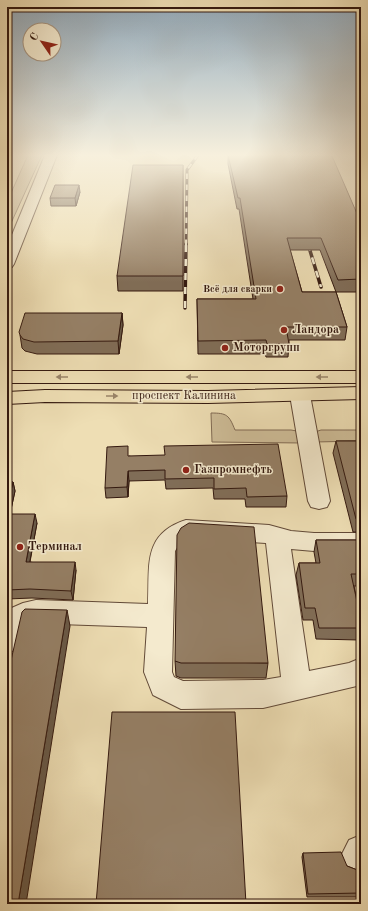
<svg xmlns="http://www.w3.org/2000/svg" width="368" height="911" font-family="'Old Standard TT',serif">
<rect width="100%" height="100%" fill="#eedeb4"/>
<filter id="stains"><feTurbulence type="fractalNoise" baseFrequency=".005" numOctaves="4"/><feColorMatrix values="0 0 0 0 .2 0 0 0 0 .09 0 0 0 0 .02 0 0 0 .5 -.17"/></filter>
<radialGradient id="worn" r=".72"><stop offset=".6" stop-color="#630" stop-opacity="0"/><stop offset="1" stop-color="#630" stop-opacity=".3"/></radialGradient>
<!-- green -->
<path fill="#cebd98" stroke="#816b54" d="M28,155H42L7,232V202Z
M211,413C227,413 229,415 235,430H291L297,431L302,443L212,442Z
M321,430H361V441L315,442V432Z"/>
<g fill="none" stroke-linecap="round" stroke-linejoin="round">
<defs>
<path id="minor" d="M45,155H57L14,264L12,267L7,268V247Z
M300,389L307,391L310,395L330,501L327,507L319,509L311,507L308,501L290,395L293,391Z
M186,520L269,525L291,531L314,533H361V551H314L291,549L309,671L349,663L361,658V685L263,708L181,709L153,695L144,672L147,627L29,623L25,627L17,649L7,653V610L23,603L36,600L148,604C150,566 142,534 186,520ZM189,538L266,543L281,677L263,680L183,681L174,677L172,672L175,551L180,543Z
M361,835V872L358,873L346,868L341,856L349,840Z"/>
<path id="major" d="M7,371H361V383H7Z
M361,387V399L208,403L45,402L7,404V392L45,390L208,391Z"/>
</defs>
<!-- minor casing -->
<use href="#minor" stroke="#624a38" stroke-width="2"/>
<!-- major casing -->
<use href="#major" stroke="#34190f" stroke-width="2"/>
<!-- minor -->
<use href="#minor" fill="#f4eace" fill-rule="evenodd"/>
<!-- major -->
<use href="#major" fill="#eedeb4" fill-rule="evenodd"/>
<defs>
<path id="rail-far1" d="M357,155L361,157
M307,239L309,245
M186,245L187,170L198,155"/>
<path id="rail" d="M308,244L321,287
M185,308L186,244"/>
</defs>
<!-- rail-far1 casing -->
<use href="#rail-far1" stroke="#34190f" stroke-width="3"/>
<!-- rail casing -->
<use href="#rail" stroke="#34190f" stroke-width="3.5"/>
<!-- rail-far1 -->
<use href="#rail-far1" stroke="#f4eace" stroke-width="2" stroke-dasharray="5.5" stroke-linecap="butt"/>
<!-- rail -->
<use href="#rail" stroke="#f4eace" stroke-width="2.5" stroke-dasharray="7" stroke-linecap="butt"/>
</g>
<!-- wall -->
<path fill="#806d57" stroke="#34190f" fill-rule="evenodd" d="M228,155L274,156L358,216L361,215V292H336L347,327L345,340H289V344L288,357H266L265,354H198L197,299H253L239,209H237L228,164ZM290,250H320L336,292H302Z
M183,165V291H118L117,276Z
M80,192L76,206H51L50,198Z
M122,313L123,325L119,354H37L25,351L22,348L20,335Z
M336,441H361V532H353L333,453Z
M129,456L287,496L286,507H246L245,499H214L213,488L166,489L165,480L129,481L128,497L106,498L105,488Z
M7,482H13L15,491L10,514L37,523L30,562L76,570L73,600L32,598L7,599Z
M316,540H361V586H354L361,620V633L359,640L316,639L313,620H303L296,575L299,563H316L314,552Z
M175,661L268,663L266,678H181L176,676Z
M303,853L347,866L360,871H361V897H307L302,857Z"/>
<!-- shaded-wall -->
<path fill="#685947" stroke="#34190f" d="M79,185L80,192L76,206L75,198Z
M122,313L123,325L119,354L118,341Z
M128,471L129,481L128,497L127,487Z
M13,482L15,491L8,523L7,507Z
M35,514L37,523L28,571L26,562Z
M75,562L76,570L73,600L71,591Z
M67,610L70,626L26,904H18Z"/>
<!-- building -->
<path fill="#957f65" stroke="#34190f" d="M228,155L332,156L358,216L361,215V279L338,280L321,238H287L302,292H336L347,327H286L289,344H267L266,340L198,341L197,299H256L240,198H238Z
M133,165H183V276H117Z
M55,185H79L75,198H50Z
M25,313H122L118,341L34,342L23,339L20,335L19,332Z
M336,441H361V519H356Z
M278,444L287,496L247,497L246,488L214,489V478L165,479V470L128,471L127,487L105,488L107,447L128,446V456L165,455L164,446Z
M7,482H13L7,507Z
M7,514H35L26,562H75L71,591L30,589L7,590Z
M189,523L254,527L268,663H181L175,661L177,535L181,528Z
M316,540H361V574H351L361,620V628H319L315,608H305L299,563H320Z
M25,609L67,610L18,904H7V678L22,612Z
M112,712H235L246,904H96Z
M341,852L347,866L360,871H361V893L308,894L303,853Z"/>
<!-- one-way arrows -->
<defs><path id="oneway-solid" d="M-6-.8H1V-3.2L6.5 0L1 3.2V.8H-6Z"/></defs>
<g fill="#9a856a">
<use href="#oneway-solid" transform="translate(62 377) rotate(180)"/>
<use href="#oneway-solid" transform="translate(192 377) rotate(180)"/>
<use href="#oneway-solid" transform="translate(322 377) rotate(180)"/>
<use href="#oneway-solid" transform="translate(112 396)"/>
</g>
<!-- sky -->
<linearGradient id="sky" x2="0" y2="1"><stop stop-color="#91aabd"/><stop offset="0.55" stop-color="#f7f0dd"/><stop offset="1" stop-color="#f7f0dd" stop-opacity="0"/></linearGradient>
<rect width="368" height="282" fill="url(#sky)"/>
<!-- markers -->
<g fill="#8f2418" stroke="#f4eace" stroke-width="1.5">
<circle cx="280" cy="289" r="4"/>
<circle cx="284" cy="330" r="4"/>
<circle cx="225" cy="348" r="4"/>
<circle cx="186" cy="470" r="4"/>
<circle cx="20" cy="547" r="4"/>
</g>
<g text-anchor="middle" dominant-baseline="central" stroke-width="3" stroke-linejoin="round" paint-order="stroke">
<!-- far-poi labels -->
<g font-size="10" font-weight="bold" fill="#34190f" stroke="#f4eace" text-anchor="end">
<text x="272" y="289">Всё для сварки</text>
</g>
<!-- poi labels -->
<g font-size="12" font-weight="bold" fill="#34190f" stroke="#f4eace" text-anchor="start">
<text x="292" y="330">Ландора</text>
<text x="233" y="348">Моторгрупп</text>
<text x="194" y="470">Газпромнефть</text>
<text x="28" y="547">Терминал</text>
</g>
<!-- street labels -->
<g font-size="12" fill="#34190f" stroke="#f4eace">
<text x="184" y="396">проспект Калинина</text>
</g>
</g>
<!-- margin -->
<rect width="368" height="911" fill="none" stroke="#eedeb4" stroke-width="24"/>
<rect x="8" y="8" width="352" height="895" fill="none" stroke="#34190f" stroke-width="2"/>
<rect x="12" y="12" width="344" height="887" fill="none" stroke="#34190f"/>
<!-- north arrow -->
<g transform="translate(42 42) rotate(304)"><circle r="19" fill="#f4eace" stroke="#a79682"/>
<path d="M0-3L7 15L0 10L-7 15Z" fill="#8f2418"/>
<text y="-6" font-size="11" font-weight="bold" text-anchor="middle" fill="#34190f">С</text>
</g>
<rect width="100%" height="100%" filter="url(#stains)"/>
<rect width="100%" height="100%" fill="url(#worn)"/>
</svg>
